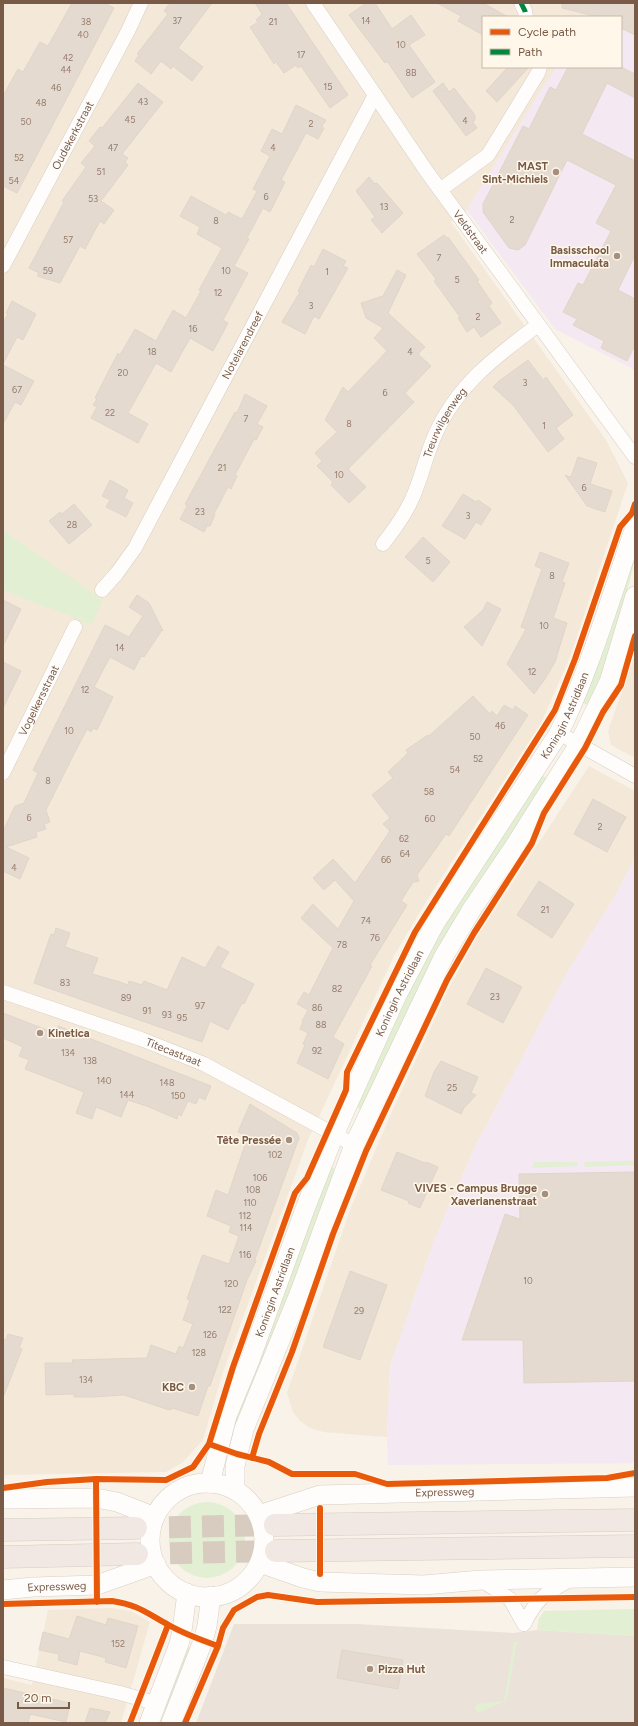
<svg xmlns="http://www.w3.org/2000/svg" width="638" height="1726" font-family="Figtree,sans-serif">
<rect width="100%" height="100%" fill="#f8f2e8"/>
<!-- residential -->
<path fill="#f4e9d8" d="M3,3H597L588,17H483V67H556L467,210L451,222L606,440L628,483L570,657L541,723L424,905L395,954L308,1140L223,1372L203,1440L182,1463L166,1472L3,1475Z
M635,654V758L611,745L608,731Z
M589,766L635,791V858L616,894L564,978L475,1147L434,1241L390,1366L387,1437L323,1432L310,1428L300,1421L293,1412L287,1393L350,1210L393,1109L450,986L477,937Z
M112,1608L131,1611L150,1622L121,1723H3V1678L32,1685L48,1610Z"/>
<!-- industrial -->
<path fill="#ebe2d9" d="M234,1624H356L513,1633L537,1630L635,1636V1723H196Z"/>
<!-- education -->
<path fill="#f4e8f2" d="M597,3H635V370L555,329L467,210L556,67H621V17H588Z
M635,858V1463L388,1465L387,1437L390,1366L434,1241L475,1147L564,978L616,894Z"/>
<!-- green -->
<path fill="#e2efd2" d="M3,530L103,600L91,625L48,607L47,608L3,590Z
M635,545C635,569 627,589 621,612C612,644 603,675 588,705L582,703Z
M541,775L547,778L361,1109L357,1108L405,996L436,936Z
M635,1161V1165L585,1167L584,1162Z
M534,1162H577V1166L532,1168Z
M329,1167H333L335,1171L234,1442L228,1437Z
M169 1540a38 38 0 1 1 76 0a38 38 0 1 1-76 0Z
M635,1609V1636L537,1630L539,1619L544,1611Z
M514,1641L517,1642L507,1700L479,1713L477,1712L475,1707L478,1704L504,1701Z
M185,1644L190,1649L166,1709L162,1707Z"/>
<!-- building -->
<path fill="#e4dad0" stroke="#e1d5ca" d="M72,3H104L114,8L17,193L3,186V96L18,69L23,72L40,42L48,46Z
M170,3H212L178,48L203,67L192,81L173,66L171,69L161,61L151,74L135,61L139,55L137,54L168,14L164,11Z
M255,3H286L348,95L330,108L301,66L298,68L296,65L284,73L276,62L274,64L250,27L258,22L256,20L262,14Z
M366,3H375L392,29L411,15L425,35L409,45L435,82L412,98L387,61L385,63L349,15Z
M437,3H483L508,17H483V35L458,21L461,16Z
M562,3H635V35L621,28V17H598L562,8Z
M508,67H529L497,102L486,91Z
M568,67H621L635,74V98L607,83L582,134L635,161V255L618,290L635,299V345L627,361L601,348L604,341L573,325L577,319L563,312L578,283L583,285L611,231L596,223L616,185L567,160L525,245L518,250L509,248L483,212V204L523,126L529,129L550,87L556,90Z
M138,83L163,102L122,154L128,158L125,162L128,165L101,201L114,210L104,224L100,221L85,249L80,246L60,283L37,276L39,273L29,268L64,202L62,201L86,167L81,163L95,146L89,141L100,127L102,128Z
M443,83L449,92L454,88L475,115V120L473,122L477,128L466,136L433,91Z
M296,105L326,120L322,126L324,128L318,139L306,133L281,180L285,182L270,212L263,208L247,238L249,239L234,266L248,273L223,320L228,323L213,351L190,338L171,372L156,363L128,413L148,424L138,443L91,418L97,407L93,405L97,399L95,398L118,353L120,355L135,329L156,341L173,310L186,318L201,291L199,290L222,248L197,234L200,227L180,216L191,196L226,215L228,212L242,219L257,191L253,189L270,156L261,151L272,129L282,134Z
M369,177L375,184L377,183L403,213L382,233L371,220L375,217L356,191Z
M444,235L447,238L448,237L479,280L477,281L492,303L489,306L501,323L481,337L474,327L467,332L458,318L460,317L434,281L436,279L417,254Z
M323,249L346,261L343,266L348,268L319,319L314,316L305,334L282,322L300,292L298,291L311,265L314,267Z
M397,270L406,275L388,313L425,347L418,354L431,366L405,393L414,402L348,469L366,487L349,503L331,485L333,482L317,466L322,461L315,453L337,432L325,420L343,387L348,392L387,351L374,338L383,328L366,318L361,303L383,296Z
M12,301L36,314L23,340L17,337L3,364V323L8,314L6,313Z
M528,360L543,380L546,377L573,415L556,428L564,439L548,452L513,405L493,387L499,381Z
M3,365L34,381L21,405L15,402L3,424Z
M245,394L267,406L257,424L263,427L256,440L254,439L235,475L237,476L231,489L228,487L214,514L215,515L210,526H207L204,532L180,519L187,506L185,504L235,412L237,413Z
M578,457L597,463L590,484L612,491L605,512L587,506L565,475L571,477Z
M110,480L128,490L124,498L133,503L126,517L106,507L110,500L102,496Z
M463,494L476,502L478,500L491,509L481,525L476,522L465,539L442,526Z
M74,504L92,525L69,544L49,521L60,512L62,514Z
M423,537L450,562L433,582L405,557Z
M540,552L569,563L562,582L565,583L553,618L567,623L555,662L545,679L534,694L507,664L526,629L521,627L542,569L535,566Z
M137,595L149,603L163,631L162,630L144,657L141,656L134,670L110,657L94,687L113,697L97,730L93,728L91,732L87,729L75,752L46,810L50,822L44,824L46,829L36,832L37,837L6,847L29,858L20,879L3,871V831L15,806L24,803L38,773L33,770L105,625L129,637L143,616L129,607Z
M3,600L21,609L3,646Z
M487,602L501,609L482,646L464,627L483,610Z
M3,662L21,671L3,708Z
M473,696L490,714L492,711L497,716L504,705L513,710L515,706L528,715L449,836L446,834L417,875L419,881L413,882L401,901L407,905L370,965L372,966L333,1037L344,1044L328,1079L297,1063L305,1045L303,1044L308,1033L300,1029L303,1022L302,1021L308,1010L297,1004L304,992L309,995L333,948L301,918L313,904L338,929L354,901L335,880L324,890L313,878L333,859L355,883L390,831L383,824L390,818L372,795L393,778L388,772L408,753L406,750L428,735L429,736Z
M593,799L626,817L607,852L574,834Z
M539,881L574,904L552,938L517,915Z
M56,928L70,933L65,947L98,958L92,974L120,982L128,985L129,981L142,985L144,981L167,990L182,957L205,968L218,946L229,952L220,967L254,984L244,1004L242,1003L228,1030L210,1021L202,1042L34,983L51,934L54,935Z
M486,968L522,987L503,1023L467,1004Z
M3,1013L55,1033L58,1026L211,1086L205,1100L199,1097L196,1104L188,1101L181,1116L178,1114L177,1119L149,1107L128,1100L121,1117L96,1107L92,1119L76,1113L84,1092L25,1069L29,1060L19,1056L23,1047L3,1038Z
M441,1061L478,1077L471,1093L476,1095L464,1108L461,1114L425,1096L434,1072Z
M250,1104L297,1133L299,1138L255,1259L256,1261L247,1280L210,1386H208L198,1416L172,1408L171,1410L166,1409L124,1395L93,1397H74V1394L46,1395L45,1363H73L72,1360L147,1358L151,1345L176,1354L179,1346L183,1348L193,1324L183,1320L190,1300L187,1299L202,1256L203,1255L229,1264L239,1236L229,1232L231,1226L207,1216L216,1190L228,1195L248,1136L238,1132Z
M397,1152L425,1163L426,1162L438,1167L420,1208L408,1203L409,1201L381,1190Z
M635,1172V1381L524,1383L523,1340H462L505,1214L520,1219L519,1174Z
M350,1271L387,1285L360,1360L323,1347Z
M8,1334L23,1338L19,1348L22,1349L4,1395L3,1339L6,1340Z
M77,1616L106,1625L108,1618L138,1626L126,1668L105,1662L106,1658L80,1651L77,1665L58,1660L59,1654L39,1650L43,1632L69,1639Z
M342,1650L403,1660L398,1689L337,1678Z
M3,1688L70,1703L66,1722L30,1714L28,1723H3Z
M90,1708L110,1712L105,1723H85Z"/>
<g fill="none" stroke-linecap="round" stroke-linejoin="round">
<!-- highway-tunnel -->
<path stroke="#d8ccc0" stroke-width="22" stroke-dasharray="22 11" stroke-linecap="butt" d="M136,1528L275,1525
M137,1554L276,1551"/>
<defs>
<g id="street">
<path id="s1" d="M313,3L427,172L635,457"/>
<path d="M521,3L525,11L526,17"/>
<path d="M440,190L488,155L538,73L540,67"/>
<path id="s2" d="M3,266L128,31L141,3"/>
<path id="s3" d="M383,544C393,531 403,518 410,503C421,482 425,457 435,435C457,385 496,356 538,325"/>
<path id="s4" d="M102,590L117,573L135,548L375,95"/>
<path d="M559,733L635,776"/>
<path id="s5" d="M3,773L75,627"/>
<path id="s6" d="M3,992L141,1039L204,1064L354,1145"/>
<path d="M481,1580L510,1599L524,1624"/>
<path d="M524,1624C537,1598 545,1593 570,1580"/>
<path d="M3,1667L120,1693L155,1703"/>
</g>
<g id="secondary">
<path id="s7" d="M210,1483L227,1416L250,1360L305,1209L334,1135L397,995L435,923L559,733C591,667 611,596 635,527"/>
<circle cx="207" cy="1540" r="57"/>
<path d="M235,1490V1466L244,1429L301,1289L354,1145L444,956L472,909L514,847L579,744L609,682L635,596"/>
<path d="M3,1499L96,1498L117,1502L155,1517"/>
<path id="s8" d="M259,1515L320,1495L635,1487"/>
<path d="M260,1563L303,1578L320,1582L424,1585L481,1580L635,1577"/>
<path id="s9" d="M3,1590L33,1587L97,1585L156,1564"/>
<path d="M149,1723L179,1644L182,1631L187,1593"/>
<path d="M171,1723L203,1641L207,1626L211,1596"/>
</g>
<path id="highway" d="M275,1525L635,1520
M3,1530L136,1528
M276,1551L635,1546
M3,1557L137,1554"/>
</defs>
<!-- street casing -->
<use href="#street" stroke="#d7cdc3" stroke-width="15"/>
<!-- secondary casing -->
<use href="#secondary" stroke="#d9cfc4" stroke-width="20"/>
<!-- highway casing -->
<use href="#highway" stroke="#d7ccc4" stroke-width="23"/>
<!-- street -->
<use href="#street" stroke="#fefdfc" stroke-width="14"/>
<!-- secondary -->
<use href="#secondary" stroke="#fefdfc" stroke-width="19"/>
<!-- highway -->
<use href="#highway" stroke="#f1e8e3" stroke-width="22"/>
<!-- quiet -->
<path stroke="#00873e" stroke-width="5" stroke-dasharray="10 5" stroke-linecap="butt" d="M521,3L525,11L526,17"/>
<defs>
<path id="cycleway" d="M209,1444L237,1454L269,1462L292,1474H355L387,1484L607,1478L635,1473
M252,1458L259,1434L292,1352L333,1234L366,1151L447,980L474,933L532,843L544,813L585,748L603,712L621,685L635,636
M96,1479L97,1602
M3,1488L47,1482L96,1479L166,1480L193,1467L209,1444L233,1367L295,1193L307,1178L346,1090L347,1072L415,932L555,710L575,659L620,527L632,513L635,504
M320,1508V1574
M3,1604L112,1601C138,1605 145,1612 167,1624C182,1633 201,1640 218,1646
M130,1723L168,1625
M185,1723L218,1646L223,1628L234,1610L257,1597L268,1595L317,1602L635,1597"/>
</defs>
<!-- cycleway casing -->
<use href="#cycleway" stroke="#fff8ea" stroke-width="8"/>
<!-- cycleway -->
<use href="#cycleway" stroke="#e8590c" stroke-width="6"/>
</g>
<!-- markers -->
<g fill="#a58f7f" stroke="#fff8ea" stroke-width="1.5">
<circle cx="556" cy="172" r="4"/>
<circle cx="617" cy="256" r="4"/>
<circle cx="40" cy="1033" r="4"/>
<circle cx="289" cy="1140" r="4"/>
<circle cx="545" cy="1194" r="4"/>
<circle cx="192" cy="1387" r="4"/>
<circle cx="370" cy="1669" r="4"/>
</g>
<g text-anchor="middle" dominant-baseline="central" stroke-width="3" stroke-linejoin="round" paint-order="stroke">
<!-- number labels -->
<g font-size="9" fill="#957c6b">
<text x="177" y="20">37</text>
<text x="366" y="20">14</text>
<text x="86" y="21">38</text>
<text x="273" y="21">21</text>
<text x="83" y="34">40</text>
<text x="401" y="44">10</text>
<text x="301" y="54">17</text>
<text x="68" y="57">42</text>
<text x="66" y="69">44</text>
<text x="411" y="72">8B</text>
<text x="328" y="86">15</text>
<text x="56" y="87">46</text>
<text x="143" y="101">43</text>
<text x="41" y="102">48</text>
<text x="130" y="119">45</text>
<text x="465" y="120">4</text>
<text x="26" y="121">50</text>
<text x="311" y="123">2</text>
<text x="113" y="147">47</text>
<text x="273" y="147">4</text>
<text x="19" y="157">52</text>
<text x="101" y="171">51</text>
<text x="14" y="180">54</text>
<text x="266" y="196">6</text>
<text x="93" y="198">53</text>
<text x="384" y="206">13</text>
<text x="512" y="219">2</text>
<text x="216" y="220">8</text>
<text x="68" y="239">57</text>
<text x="439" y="257">7</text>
<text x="48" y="270">59</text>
<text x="226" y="270">10</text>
<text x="327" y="271">1</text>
<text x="457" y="279">5</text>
<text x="218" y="292">12</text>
<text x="311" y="305">3</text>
<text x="478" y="316">2</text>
<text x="193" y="328">16</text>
<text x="152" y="351">18</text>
<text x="410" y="351">4</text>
<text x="123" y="372">20</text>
<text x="525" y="382">3</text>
<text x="17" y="389">67</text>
<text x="385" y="392">6</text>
<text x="110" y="412">22</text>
<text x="246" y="418">7</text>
<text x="349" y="423">8</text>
<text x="544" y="425">1</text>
<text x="222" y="467">21</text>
<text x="339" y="474">10</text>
<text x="584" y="487">6</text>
<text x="200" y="511">23</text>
<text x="468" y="515">3</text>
<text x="72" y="524">28</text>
<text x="428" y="560">5</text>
<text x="552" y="575">8</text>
<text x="544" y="625">10</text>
<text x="120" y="647">14</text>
<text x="532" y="671">12</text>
<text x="85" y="689">12</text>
<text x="500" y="725">46</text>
<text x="69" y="730">10</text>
<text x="475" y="736">50</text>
<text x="478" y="758">52</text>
<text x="455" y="769">54</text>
<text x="48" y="780">8</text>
<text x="429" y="791">58</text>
<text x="29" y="817">6</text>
<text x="430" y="818">60</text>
<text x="600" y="826">2</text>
<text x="404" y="838">62</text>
<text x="405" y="853">64</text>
<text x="386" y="859">66</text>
<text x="14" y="867">4</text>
<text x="545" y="909">21</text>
<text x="366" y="920">74</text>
<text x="375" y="937">76</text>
<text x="342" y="944">78</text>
<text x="65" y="982">83</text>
<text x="337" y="988">82</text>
<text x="495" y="996">23</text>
<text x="126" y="997">89</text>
<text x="200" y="1005">97</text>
<text x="317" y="1007">86</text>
<text x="147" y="1010">91</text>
<text x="167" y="1014">93</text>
<text x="182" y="1017">95</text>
<text x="321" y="1024">88</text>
<text x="317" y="1050">92</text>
<text x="68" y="1052">134</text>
<text x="90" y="1060">138</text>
<text x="104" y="1080">140</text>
<text x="167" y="1082">148</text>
<text x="452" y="1087">25</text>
<text x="127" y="1094">144</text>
<text x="178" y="1095">150</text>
<text x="275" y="1154">102</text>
<text x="260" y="1177">106</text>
<text x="253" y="1189">108</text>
<text x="250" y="1202">110</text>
<text x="245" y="1215">112</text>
<text x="246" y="1227">114</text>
<text x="245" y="1254">116</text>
<text x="528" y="1280">10</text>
<text x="231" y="1283">120</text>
<text x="225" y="1309">122</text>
<text x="359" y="1310">29</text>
<text x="210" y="1334">126</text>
<text x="199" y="1352">128</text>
<text x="86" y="1379">134</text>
<text x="118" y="1643">152</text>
</g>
<!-- street labels -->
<g font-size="11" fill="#785a46" stroke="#fff8ea">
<text stroke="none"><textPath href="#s2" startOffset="148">Oudekerkstraat</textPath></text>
<text stroke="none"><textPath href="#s1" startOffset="278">Veldstraat</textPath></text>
<text stroke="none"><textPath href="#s4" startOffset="283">Notelarendreef</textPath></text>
<text stroke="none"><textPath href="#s3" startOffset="137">Treurwilgenweg</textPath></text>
<text stroke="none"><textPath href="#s5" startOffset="81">Vogelkersstraat</textPath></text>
<text stroke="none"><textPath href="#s7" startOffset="850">Koningin Astridlaan</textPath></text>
<text stroke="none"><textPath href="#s7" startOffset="526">Koningin Astridlaan</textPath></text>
<text stroke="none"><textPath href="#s6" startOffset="181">Titecastraat</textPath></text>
<text stroke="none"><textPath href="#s7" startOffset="202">Koningin Astridlaan</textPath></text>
<text stroke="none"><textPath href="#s8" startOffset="189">Expressweg</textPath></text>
<text stroke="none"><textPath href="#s9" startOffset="54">Expressweg</textPath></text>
</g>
<!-- poi labels -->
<g font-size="11" font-weight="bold" fill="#785a46" stroke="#fff8ea" text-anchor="end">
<text x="548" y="166">MAST<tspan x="548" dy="13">Sint-Michiels</tspan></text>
<text x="609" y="250">Basisschool<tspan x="609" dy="13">Immaculata</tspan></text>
<text x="48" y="1033" text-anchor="start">Kinetica</text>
<text x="281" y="1140">Tête Pressée</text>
<text x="537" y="1188">VIVES - Campus Brugge<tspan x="537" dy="13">Xaverianenstraat</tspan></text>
<text x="184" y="1387">KBC</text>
<text x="378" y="1669" text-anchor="start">Pizza Hut</text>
</g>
</g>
<!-- border -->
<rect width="638" height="1726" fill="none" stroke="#785a46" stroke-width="8"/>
<!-- legend -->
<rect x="482" y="16" width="140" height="52" fill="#fff8ea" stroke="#c9b9a8"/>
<rect x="490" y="29" width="20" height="6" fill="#e8590c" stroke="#c9b9a8"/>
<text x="518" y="36" font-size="12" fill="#785a46">Cycle path</text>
<rect x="490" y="49" width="20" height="6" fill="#00873e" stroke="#c9b9a8"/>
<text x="518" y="56" font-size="12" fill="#785a46">Path</text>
<!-- scale -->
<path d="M18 1702v6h51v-6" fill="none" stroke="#785a46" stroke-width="2"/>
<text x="24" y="1702" font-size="12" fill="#785a46" stroke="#fff8ea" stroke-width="3" paint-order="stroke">20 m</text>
</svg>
